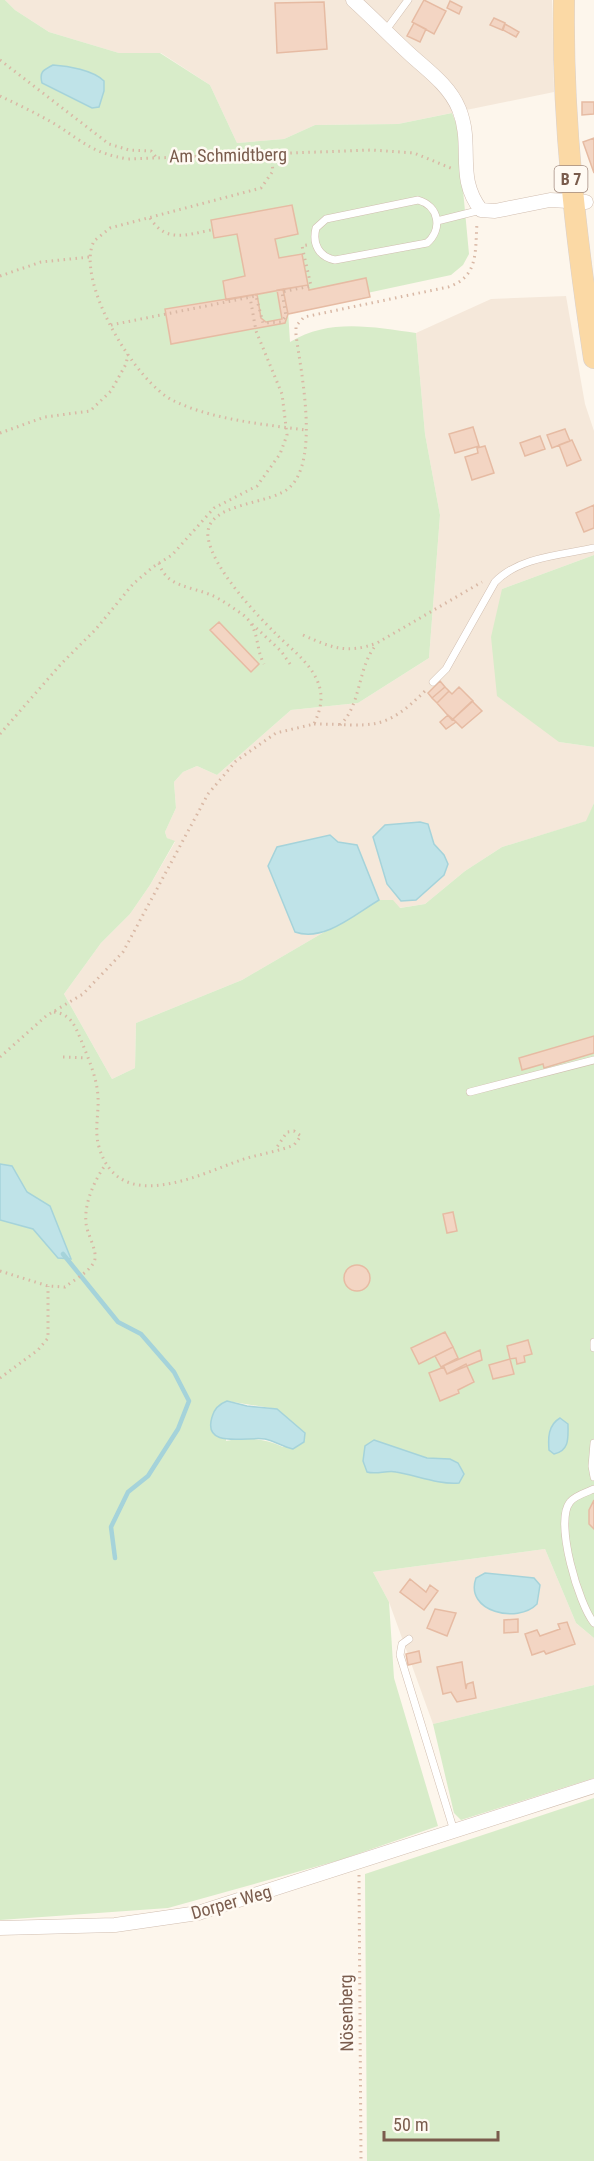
<svg xmlns="http://www.w3.org/2000/svg" width="594" height="2161" font-family="'Roboto Condensed',sans-serif">
<rect width="100%" height="100%" fill="#fdf6ec"/>
<!-- residential -->
<path fill="#f5e8da" d="M5,0H552L554,92L398,124L315,125L284,139L237,143L210,85L161,53H119L49,32L15,10Z
M566,296L585,404L594,431V555L502,589L559,742L594,747V803L587,821L502,847L465,871L425,904L399,908L379,900L242,980L136,1023L135,1068L112,1079L64,994L101,943L130,914L150,885L175,842L167,838L165,832L176,808L174,782L183,772L197,766L217,775L291,710L358,703L429,658L440,515L425,434L416,333L491,299Z
M545,1549L576,1623L594,1638V1685L433,1724L389,1602L373,1572Z"/>
<!-- green -->
<path fill="#d8ecc9" fill-rule="evenodd" d="M0,0H5L15,10L49,32L119,53H160L210,85L237,143L284,139L315,125L398,124L452,113L457,126L469,254L463,265L451,275L288,310L290,342C329,318 373,327 416,333L425,434L440,515L429,658L358,703L291,710L217,775L197,766L183,772L174,782L176,808L165,832L167,838L175,841L150,885L130,914L101,943L64,994L112,1079L135,1068L136,1023L242,980L379,900H393L400,908L425,904L465,871L502,847L586,821L594,803V1638L576,1623L545,1549L373,1572L389,1602L394,1678L438,1826L340,1860L168,1908L0,1920ZM227,1401L277,1409L305,1433L283,1447C263,1438 247,1437 226,1441Z
M594,555V747L559,742L497,696L491,637L502,589Z
M594,1685V1778L461,1820L454,1813L433,1724Z
M594,1798V2161H367L365,1874Z"/>
<!-- water -->
<path fill="#bfe3e8" stroke="#a5d3da" stroke-width="1.5" d="M53,65C68,66 93,70 104,81V91L99,107L92,108L42,83C39,72 43,70 53,65Z
M420,822L428,824L434,844L444,855L448,864L444,875L416,900L401,901L387,884L373,837L385,825Z
M330,835L338,842L357,845L379,900C354,915 324,942 295,932L268,866L277,847Z
M0,1164L12,1166L27,1192L50,1206L71,1259L58,1258L33,1229L0,1220Z
M227,1401L247,1406L277,1409L305,1433L304,1442L293,1449C283,1447 275,1441 265,1439C248,1436 202,1450 212,1417C214,1409 219,1404 227,1401Z
M560,1418L568,1424C568,1437 570,1451 554,1454L549,1450C548,1438 548,1425 560,1418Z
M374,1440L427,1458L450,1459L458,1463L464,1474L459,1483C439,1485 415,1475 396,1472C387,1470 376,1475 367,1472L363,1461L365,1446Z
M485,1573L534,1578L540,1585L537,1604C518,1624 464,1612 476,1578Z"/>
<g fill="none" stroke-linecap="round" stroke-linejoin="round">
<!-- stream -->
<path stroke="#a5d3da" stroke-width="4.5" d="M63,1254L118,1322L141,1334L174,1372L189,1401L178,1429L148,1476L128,1492L111,1527L115,1558"/>
</g>
<!-- building -->
<path fill="#f3d5c3" stroke="#e6bba3" stroke-width="1.5" d="M424,0L446,11L434,34L412,22Z
M450,1L462,7L459,14L447,8Z
M324,2L327,49L277,53L275,3Z
M494,18L505,23L502,30L490,25Z
M414,23L426,29L420,42L407,36Z
M505,24L519,32L516,37L503,30Z
M582,102H594V114L582,115Z
M594,138V173L583,142Z
M292,205L298,234L275,239L279,258L302,254L308,285L226,300L223,281L245,276L237,234L214,238L211,220Z
M366,278L370,297L288,314L283,289L308,285L309,290Z
M283,289L288,314L285,323L171,344L165,309L257,294L261,318L266,322L282,319L277,290Z
M473,427L479,446L455,453L449,434Z
M565,429L570,441L552,448L547,435Z
M540,436L545,449L525,456L520,443Z
M572,440L581,460L567,466L559,445Z
M485,446L494,473L472,480L465,457L478,453L477,448Z
M594,505V528L584,532L576,513Z
M219,622L259,664L251,672L210,630Z
M440,681L445,687L432,698L428,693Z
M445,687L449,691L437,703L432,698Z
M459,687L473,701L452,720L437,703L449,691L452,694Z
M472,701L482,711L462,728L453,719Z
M448,715L456,722L446,729L440,722Z
M594,1036V1053L544,1068L543,1064L522,1070L519,1058Z
M453,1212L457,1231L447,1233L443,1214Z
M344 1278a13 13 0 1 1 26 0a13 13 0 1 1-26 0Z
M445,1332L453,1347L419,1364L411,1348Z
M528,1340L532,1354L524,1356L525,1362L517,1364L516,1358L510,1359L507,1346Z
M453,1347L458,1358L441,1367L435,1356Z
M480,1350L482,1360L447,1374L443,1366Z
M510,1359L514,1374L493,1379L489,1365Z
M466,1364L474,1382L458,1390L459,1393L440,1401L429,1373L444,1367L447,1374Z
M594,1500V1529L589,1524V1510Z
M410,1579L426,1592L430,1585L438,1591L424,1610L400,1592Z
M435,1609L456,1613L447,1636L427,1628Z
M518,1619V1632L504,1633V1620Z
M567,1622L575,1644L546,1654L544,1651L532,1655L525,1634L537,1630L540,1636L560,1629L558,1624Z
M419,1651L421,1662L408,1665L406,1654Z
M462,1662L466,1689L467,1684L473,1682L476,1698L457,1702L451,1692L443,1694L437,1667Z"/>
<g fill="none" stroke-linecap="round" stroke-linejoin="round">
<defs>
<path id="service" d="M386,30L408,0
M418,200C439,206 443,229 427,243L335,260C319,257 312,244 316,228L326,219Z
M437,221L481,210
M433,682L446,669L495,582C519,557 561,555 594,548
M470,1092L594,1060
M594,1342V1348
M594,1443L592,1466L594,1477
M594,1489C587,1492 574,1496 570,1502C554,1522 579,1605 594,1623
M409,1639L402,1644L400,1655L454,1831"/>
<path id="minor" d="M353,0C374,19 393,39 413,57C430,72 450,87 459,109C474,146 455,177 481,210L495,211L550,200L586,202
M0,1928L115,1925L198,1913L594,1786"/>
<path id="primary" d="M564,0C562,121 576,238 594,358"/>
</defs>
<!-- service casing -->
<use href="#service" stroke="#d1beb0" stroke-width="8"/>
<!-- minor casing -->
<use href="#minor" stroke="#d1beb0" stroke-width="15"/>
<!-- primary casing -->
<use href="#primary" stroke="#dad1cd" stroke-width="22"/>
<!-- path -->
<path stroke="#d9b8a5" stroke-width="3" stroke-dasharray="1.5 4.5" stroke-linecap="butt" d="M0,60L109,144L129,150L151,151L156,157
M0,96C19,105 40,115 58,126C86,144 93,153 128,159L372,150L414,153L453,169
M271,155L273,171L261,188L110,228L94,241C74,281 137,384 174,401C214,420 262,424 305,430
M150,218C166,243 186,235 211,230
M0,276L41,262L90,257
M111,325L256,296L263,323L281,322L286,316L282,292L311,286L302,246L307,245
M0,433L45,417L90,411L111,391L126,364L128,354
M159,563C166,587 190,586 211,595C221,599 233,608 242,614C260,627 255,648 264,664
M252,624L281,651L290,664
M303,635C332,648 347,654 377,643L482,582
M314,724C372,724 382,734 426,690
M340,725C362,704 357,668 376,645
M0,734L61,664L96,629L133,584L153,567L172,555L214,508L257,486L280,454L287,435L282,394L256,331L250,297
M54,1012C71,1014 75,1026 81,1040C88,1058 97,1077 98,1097C99,1114 94,1130 99,1147C119,1216 198,1175 241,1160C259,1154 277,1152 294,1145L301,1136L294,1131L287,1132L275,1150
M0,1057L46,1016L83,994L123,952L208,794L236,761L276,733L314,724C319,713 323,702 320,689C315,666 291,649 275,633C254,612 212,567 208,537C204,501 273,506 291,486C319,457 301,372 296,335V326L304,317L448,287C479,277 475,251 477,223
M63,1057L87,1058
M0,1271L48,1286L65,1287C74,1280 89,1272 94,1262C99,1252 86,1233 86,1222C84,1203 95,1179 106,1164
M0,1378L38,1350L48,1338V1286
M359,1875L361,2161"/>
<!-- service -->
<use href="#service" stroke="#fff" stroke-width="7"/>
<!-- minor -->
<use href="#minor" stroke="#fff" stroke-width="14"/>
<!-- primary -->
<use href="#primary" stroke="#fbd9a5" stroke-width="21"/>
</g>
<g text-anchor="middle" dominant-baseline="central" stroke-width="5" stroke-linejoin="round" paint-order="stroke">
<!-- shield labels -->
<rect fill="#fffaf3" stroke="#a28b7f" stroke-width="1.5" x="554.5" y="166" width="33" height="26" rx="4.5"/>
<g font-size="16" font-weight="bold" fill="#7a5c4d">
<text x="571" y="179">B 7</text>
</g>
<!-- street labels -->
<g font-size="18" fill="#7a5c4d" stroke="#fffaf3">
<text transform="translate(228 155) rotate(-1)">Am Schmidtberg</text>
<text transform="translate(231 1902) rotate(-16)">Dorper Weg</text>
<text transform="translate(346 2013) rotate(-91)">Nösenberg</text>
</g>
</g>
<!-- scale -->
<path d="M384 2131v9h114v-9" fill="none" stroke="#7a5c4d" stroke-width="3"/>
<text x="393" y="2131" font-size="18" fill="#7a5c4d" stroke="#fffaf3" stroke-width="4.5" paint-order="stroke">50 m</text>
</svg>
